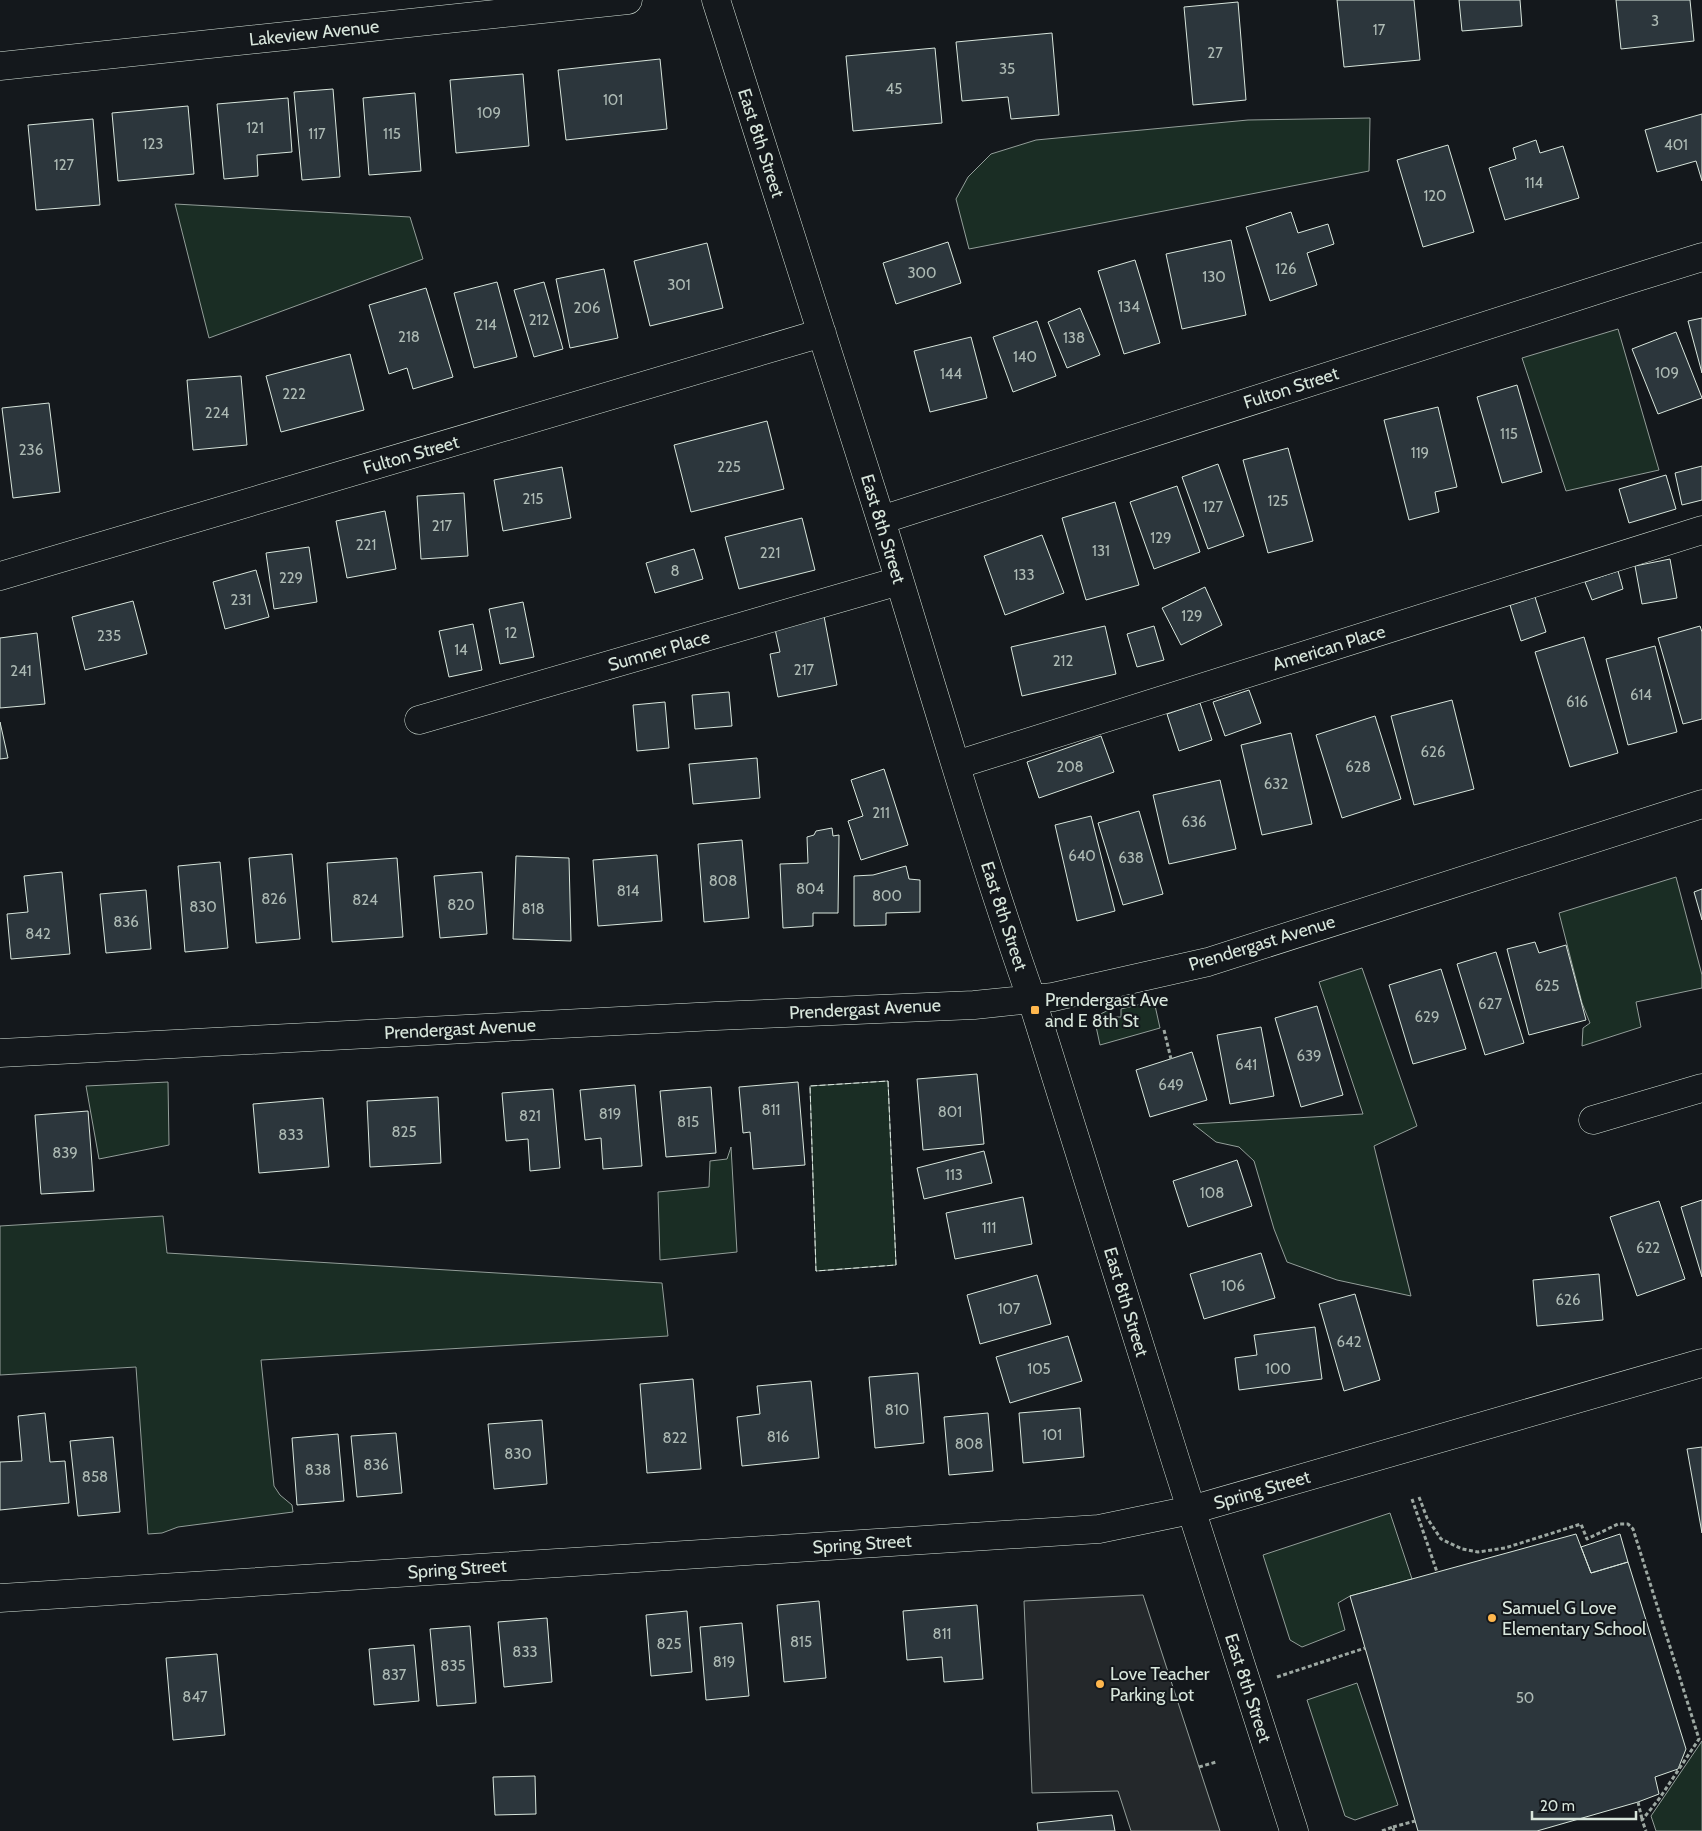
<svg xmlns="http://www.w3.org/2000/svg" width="1702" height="1831" font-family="Cabin,sans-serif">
<rect width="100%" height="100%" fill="#14181c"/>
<!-- green -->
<path fill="#1a2d24" stroke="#939e99" d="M1370,118L1369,171L969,249L956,199L968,177L991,154L1036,140L1248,120Z
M175,204L410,217L423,259L209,338Z
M1618,329L1659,470L1566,491L1522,358Z
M1676,877L1702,975V988L1636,1002L1641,1027L1582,1046L1583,1028L1590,1023L1582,1003L1559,913Z
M1362,968L1417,1126L1374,1146L1411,1296L1337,1280L1287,1262L1274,1229L1254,1161L1239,1147L1216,1142L1193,1124L1363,1114L1319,982Z
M1154,1001L1160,1028L1100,1045L1094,1017L1111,1009L1112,1017H1121V1009Z
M888,1081L896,1265L816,1271L810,1086Z
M168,1082L169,1145L99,1159L86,1086Z
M731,1147L737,1252L660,1260L658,1192L709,1187L710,1161L727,1159Z
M163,1216L167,1253L662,1283L668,1336L261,1360L274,1486L280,1495L292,1505L293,1512L178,1527L162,1533L148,1534L136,1367L0,1375V1226Z
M1390,1513L1412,1579L1350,1596L1338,1603L1345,1630L1302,1647L1290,1640L1263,1555Z
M1357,1683L1398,1805L1355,1820L1345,1816L1307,1700Z
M1702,1741V1831H1656L1651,1816Z"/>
<!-- parking -->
<path fill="#24282b" stroke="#939e99" d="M1143,1595L1199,1767L1220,1831H1131L1118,1791L1032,1793L1024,1601Z"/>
<!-- building -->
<path fill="#2c363c" stroke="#d8e6dc" d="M1337,0H1414L1420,60L1344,67Z
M1459,0H1520L1522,26L1462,31Z
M1616,0H1690L1694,41L1621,49Z
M1238,2L1246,100L1193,105L1184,7Z
M1052,33L1059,115L1011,119L1008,97L962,101L956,42Z
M935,48L942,123L853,131L846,56Z
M660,59L667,129L566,140L558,70Z
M523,74L529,146L456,153L450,80Z
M333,89L340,177L302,180L294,92Z
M415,93L421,171L369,175L363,98Z
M288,98L292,152L257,155L258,176L224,179L217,104Z
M188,106L194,174L118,181L112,113Z
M1702,114V181L1696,161L1657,172L1645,130Z
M93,119L100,205L36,210L28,125Z
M1536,140L1540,153L1563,146L1579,198L1505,220L1489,168L1516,159L1513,148Z
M1448,145L1474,232L1423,247L1397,160Z
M1291,212L1298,233L1328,224L1334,244L1307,253L1317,285L1270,301L1246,227Z
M1231,240L1246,315L1182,329L1166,254Z
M948,242L961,283L896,304L883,263Z
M707,243L723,308L650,326L634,261Z
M1135,260L1160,343L1124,354L1098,271Z
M604,269L618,338L570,348L556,279Z
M497,282L517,357L474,368L454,293Z
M544,282L563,349L534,357L514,290Z
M426,288L453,377L413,389L407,368L389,374L369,305Z
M1080,308L1100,355L1067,368L1048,322Z
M1702,318V373L1688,321Z
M1037,321L1056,376L1013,392L993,337Z
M1676,332L1702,398L1658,414L1632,349Z
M971,337L987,398L930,412L914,351Z
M350,354L364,410L281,432L266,376Z
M241,376L247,445L193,450L187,380Z
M1517,385L1542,472L1502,483L1477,397Z
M49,403L60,492L13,498L2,408Z
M1438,407L1457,487L1435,492L1439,512L1409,520L1384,420Z
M767,421L784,489L691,512L674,445Z
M1288,448L1313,541L1268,553L1243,460Z
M1218,464L1244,536L1208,549L1182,477Z
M1702,466V500L1682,505L1675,473Z
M562,467L571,518L503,531L494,480Z
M1666,475L1676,509L1629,523L1619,489Z
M1177,486L1200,552L1154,569L1130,502Z
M464,493L468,556L421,559L417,496Z
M1115,502L1139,585L1086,600L1062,518Z
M385,511L396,569L347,578L336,521Z
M802,518L815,570L739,589L725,537Z
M1042,535L1064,593L1005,615L984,556Z
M309,547L317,602L274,609L266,553Z
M694,549L703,579L655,593L646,563Z
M1670,559L1677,598L1642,604L1635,566Z
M256,570L269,617L225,629L213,582Z
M1618,571L1623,589L1592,600L1585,582Z
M1205,587L1222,625L1181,645L1162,608Z
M1535,597L1546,632L1521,641L1510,605Z
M133,601L147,654L85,670L72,617Z
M523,602L534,657L500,664L489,609Z
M823,611L837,685L778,697L770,654L780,652L773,620Z
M473,624L482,670L449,677L439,631Z
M1105,626L1116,674L1022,696L1011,647Z
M1154,626L1164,660L1137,667L1127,634Z
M1700,626L1702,632V719L1683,724L1658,638Z
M37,633L45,704L0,708V638Z
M1584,637L1618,753L1570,767L1535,652Z
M1655,646L1677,732L1628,745L1606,659Z
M1249,690L1261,723L1225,736L1213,702Z
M729,692L732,726L695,729L692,695Z
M1452,700L1474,789L1414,805L1391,716Z
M665,702L669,748L637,751L633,705Z
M1200,703L1212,740L1179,751L1167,714Z
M1375,716L1401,799L1342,818L1316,735Z
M0,722L8,758L0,759Z
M1291,733L1312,824L1262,835L1241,745Z
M1101,736L1114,772L1039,798L1027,762Z
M757,758L760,798L693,804L689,764Z
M884,769L908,845L861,860L848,821L863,816L851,780Z
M1220,780L1236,849L1169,864L1153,795Z
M1139,811L1163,894L1123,905L1098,823Z
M1091,816L1115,911L1077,921L1055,825Z
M832,828L833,836L839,835L838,913H813V926L783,928L780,864L808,863L807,837L814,835L816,831Z
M742,840L749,918L704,922L698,844Z
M292,854L300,939L256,943L249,858Z
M657,855L662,921L598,926L593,860Z
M516,856L569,858L571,941L513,939Z
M397,858L403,937L332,942L327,863Z
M220,862L228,948L185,952L178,866Z
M906,866L909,879L920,880V912L886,913V925L854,926V876L873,875Z
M62,872L70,954L11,959L7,914L28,912L24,876Z
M482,872L487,934L440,938L434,876Z
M1702,889V920L1694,892Z
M146,890L151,949L106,953L100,894Z
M1535,942L1539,953L1566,945L1586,1020L1529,1035L1507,949Z
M1496,952L1524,1043L1485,1055L1457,964Z
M1441,969L1466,1049L1413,1064L1389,985Z
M1317,1006L1343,1095L1301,1107L1275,1018Z
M1261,1027L1274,1096L1230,1104L1217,1035Z
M1192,1052L1207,1100L1150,1117L1136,1070Z
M977,1074L984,1144L923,1150L917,1079Z
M798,1082L805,1165L753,1169L750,1132L743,1133L739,1087Z
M635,1085L642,1166L603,1169L601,1138L585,1140L580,1090Z
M711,1087L716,1153L666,1157L660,1091Z
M553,1089L560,1168L530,1171L528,1139L506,1141L502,1093Z
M438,1097L441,1163L370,1167L367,1101Z
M323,1098L329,1167L259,1173L253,1104Z
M88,1111L94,1191L41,1194L35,1115Z
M984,1151L992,1183L924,1199L917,1168Z
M1237,1160L1252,1206L1188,1227L1173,1181Z
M1023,1197L1032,1244L955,1259L946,1213Z
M1702,1200V1277L1681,1207Z
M1659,1201L1685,1279L1637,1296L1610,1217Z
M1261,1253L1275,1298L1204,1319L1190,1274Z
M1599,1274L1603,1320L1537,1326L1533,1280Z
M1037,1275L1051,1324L980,1344L967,1295Z
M1355,1294L1380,1380L1344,1391L1319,1304Z
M1315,1327L1322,1379L1239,1390L1235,1358L1257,1355L1254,1335Z
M1068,1336L1082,1381L1010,1403L996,1357Z
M918,1373L924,1443L875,1448L869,1377Z
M693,1379L701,1469L647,1473L640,1384Z
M811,1381L819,1458L742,1466L737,1417L760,1414L757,1386Z
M1080,1408L1084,1457L1023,1463L1019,1413Z
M45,1413L50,1462L65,1461L69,1503L0,1510V1462L22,1461L18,1416Z
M988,1413L993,1471L949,1475L944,1417Z
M542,1420L547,1484L494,1489L488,1424Z
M396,1433L402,1493L357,1497L351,1436Z
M338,1434L344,1501L297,1505L292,1438Z
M113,1437L120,1512L78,1516L70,1441Z
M1702,1447V1533L1687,1449Z
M1576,1534L1591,1573L1628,1562L1686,1749L1678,1769L1655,1777L1659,1794L1638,1802L1537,1831H1418L1350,1596Z
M1620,1534L1628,1562L1591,1573L1581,1547Z
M819,1601L826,1678L784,1682L777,1605Z
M977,1605L983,1679L944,1682L942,1657L907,1660L903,1611Z
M687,1611L692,1672L651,1676L646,1615Z
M547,1618L552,1682L504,1687L498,1622Z
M742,1623L749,1696L706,1700L700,1627Z
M470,1626L476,1703L437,1706L430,1629Z
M414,1645L419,1701L374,1705L369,1649Z
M217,1654L225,1735L173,1740L166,1658Z
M535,1776L536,1814L495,1815L493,1777Z
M1112,1815L1115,1831H1038L1037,1823Z"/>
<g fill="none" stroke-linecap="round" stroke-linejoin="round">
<defs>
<path id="street" d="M716,0C770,173 826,345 880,517C930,678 976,841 1032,1000L1177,1465L1294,1831
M0,66L628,0
M881,520L1625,281L1702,257
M0,576L822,333
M419,720L899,581
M956,765L1702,530
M0,1053L716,1016L974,1005L1053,997L1208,962L1702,804
M1593,1120L1702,1088
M0,1598L1099,1529L1191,1510L1702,1363"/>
</defs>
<!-- street casing -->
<use href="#street" stroke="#d8e6dc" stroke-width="29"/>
<!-- path -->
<path stroke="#9da8a2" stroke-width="3" stroke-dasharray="4 2.5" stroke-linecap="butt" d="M1164,1030L1171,1059
M1419,1497L1427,1518L1441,1539L1462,1549L1478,1552L1505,1548L1581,1524L1587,1539L1618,1524H1628L1633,1529L1699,1739L1659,1799L1642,1820L1646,1831
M1412,1499L1437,1572
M1277,1677L1365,1648
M1199,1767L1216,1762
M1638,1802L1642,1819
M1393,1827L1415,1821
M1382,1831L1393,1827L1394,1831"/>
<!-- street -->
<use href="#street" stroke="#14181c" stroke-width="28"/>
<!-- fence -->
<path stroke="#d8e6dc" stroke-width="1" stroke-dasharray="6 2.5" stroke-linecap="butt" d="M888,1081L896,1265L816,1271L810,1086Z"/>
</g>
<!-- markers -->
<g fill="#ffb74d" stroke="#14181c" stroke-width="2">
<rect x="1030" y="1005" width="10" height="10" rx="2.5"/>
<circle cx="1492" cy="1618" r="5"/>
<circle cx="1100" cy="1684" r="5"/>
</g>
<g text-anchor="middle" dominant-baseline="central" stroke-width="4" stroke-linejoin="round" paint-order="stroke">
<!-- number labels -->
<g font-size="15" fill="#adbab4">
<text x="1655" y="21">3</text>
<text x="1379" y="30">17</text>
<text x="1215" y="53">27</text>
<text x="1007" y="69">35</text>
<text x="894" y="89">45</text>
<text x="613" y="100">101</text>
<text x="489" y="113">109</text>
<text x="255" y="128">121</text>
<text x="317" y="134">117</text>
<text x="392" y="134">115</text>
<text x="153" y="144">123</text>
<text x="1676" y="145">401</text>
<text x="64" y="165">127</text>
<text x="1534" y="183">114</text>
<text x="1435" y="196">120</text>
<text x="1286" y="269">126</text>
<text x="922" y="273">300</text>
<text x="1214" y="277">130</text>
<text x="679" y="285">301</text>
<text x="1129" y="307">134</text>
<text x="587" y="308">206</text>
<text x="539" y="320">212</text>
<text x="486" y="325">214</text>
<text x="409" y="337">218</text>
<text x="1074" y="338">138</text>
<text x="1025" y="357">140</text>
<text x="1667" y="373">109</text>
<text x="951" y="374">144</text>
<text x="294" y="394">222</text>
<text x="217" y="413">224</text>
<text x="1509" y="434">115</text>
<text x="31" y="450">236</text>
<text x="1420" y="453">119</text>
<text x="729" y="467">225</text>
<text x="533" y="499">215</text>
<text x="1278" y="501">125</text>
<text x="1213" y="507">127</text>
<text x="442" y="526">217</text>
<text x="1161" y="538">129</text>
<text x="366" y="545">221</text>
<text x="1101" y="551">131</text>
<text x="770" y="553">221</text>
<text x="675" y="571">8</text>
<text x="1024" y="575">133</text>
<text x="291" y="578">229</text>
<text x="241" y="600">231</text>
<text x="1192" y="616">129</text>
<text x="511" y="633">12</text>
<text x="109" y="636">235</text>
<text x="461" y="650">14</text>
<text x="1063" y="661">212</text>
<text x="804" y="670">217</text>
<text x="21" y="671">241</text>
<text x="1641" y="695">614</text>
<text x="1577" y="702">616</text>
<text x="1433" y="752">626</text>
<text x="1070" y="767">208</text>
<text x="1358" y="767">628</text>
<text x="1276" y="784">632</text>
<text x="881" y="813">211</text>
<text x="1194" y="822">636</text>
<text x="1082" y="856">640</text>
<text x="1131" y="858">638</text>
<text x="723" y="881">808</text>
<text x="810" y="889">804</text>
<text x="628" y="891">814</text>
<text x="887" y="896">800</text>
<text x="274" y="899">826</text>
<text x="365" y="900">824</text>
<text x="461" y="905">820</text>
<text x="203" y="907">830</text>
<text x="533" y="909">818</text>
<text x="126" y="922">836</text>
<text x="38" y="934">842</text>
<text x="1547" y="986">625</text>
<text x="1490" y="1004">627</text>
<text x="1427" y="1017">629</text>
<text x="1309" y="1056">639</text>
<text x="1246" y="1065">641</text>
<text x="1171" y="1085">649</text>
<text x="771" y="1110">811</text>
<text x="950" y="1112">801</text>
<text x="610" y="1114">819</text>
<text x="530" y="1116">821</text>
<text x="688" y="1122">815</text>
<text x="404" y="1132">825</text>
<text x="291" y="1135">833</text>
<text x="65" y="1153">839</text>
<text x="954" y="1175">113</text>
<text x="1212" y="1193">108</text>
<text x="989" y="1228">111</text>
<text x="1648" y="1248">622</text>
<text x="1233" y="1286">106</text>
<text x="1568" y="1300">626</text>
<text x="1009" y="1309">107</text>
<text x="1349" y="1342">642</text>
<text x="1039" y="1369">105</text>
<text x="1278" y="1369">100</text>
<text x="897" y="1410">810</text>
<text x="1052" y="1435">101</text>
<text x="778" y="1437">816</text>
<text x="675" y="1438">822</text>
<text x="969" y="1444">808</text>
<text x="518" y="1454">830</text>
<text x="376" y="1465">836</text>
<text x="318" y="1470">838</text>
<text x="95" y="1477">858</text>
<text x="942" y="1634">811</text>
<text x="801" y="1642">815</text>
<text x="669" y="1644">825</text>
<text x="525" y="1652">833</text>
<text x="724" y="1662">819</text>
<text x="453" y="1666">835</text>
<text x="394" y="1675">837</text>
<text x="195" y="1697">847</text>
<text x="1525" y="1698">50</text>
</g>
<!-- street labels -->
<g font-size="18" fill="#d8e6dc" stroke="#14181c">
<text transform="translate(314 33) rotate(-6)">Lakeview Avenue</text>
<text transform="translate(761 143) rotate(72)">East 8th Street</text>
<text transform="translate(1291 388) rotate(-18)">Fulton Street</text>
<text transform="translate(411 455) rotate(-16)">Fulton Street</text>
<text transform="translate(883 529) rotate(73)">East 8th Street</text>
<text transform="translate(1329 648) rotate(-17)">American Place</text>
<text transform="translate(659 651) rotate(-16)">Sumner Place</text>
<text transform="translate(1004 916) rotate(72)">East 8th Street</text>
<text transform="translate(1262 943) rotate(-17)">Prendergast Avenue</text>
<text transform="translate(865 1009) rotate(-3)">Prendergast Avenue</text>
<text transform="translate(460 1029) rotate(-3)">Prendergast Avenue</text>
<text transform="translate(1126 1302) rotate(73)">East 8th Street</text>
<text transform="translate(1262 1490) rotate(-16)">Spring Street</text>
<text transform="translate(862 1544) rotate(-4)">Spring Street</text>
<text transform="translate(457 1569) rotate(-4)">Spring Street</text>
<text transform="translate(1248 1688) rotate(72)">East 8th Street</text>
</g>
<!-- poi labels -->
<g font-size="18" fill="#d8e6dc" stroke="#14181c" text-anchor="start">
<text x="1045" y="1000">Prendergast Ave<tspan x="1045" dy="21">and E 8th St</tspan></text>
<text x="1502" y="1608">Samuel G Love<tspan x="1502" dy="21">Elementary School</tspan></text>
<text x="1110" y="1674">Love Teacher<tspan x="1110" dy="21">Parking Lot</tspan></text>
</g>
</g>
<!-- scale -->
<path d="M1532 1811v8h104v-8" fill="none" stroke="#d8e6dc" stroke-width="2.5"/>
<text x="1540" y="1811" font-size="15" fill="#d8e6dc" stroke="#14181c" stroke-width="4" paint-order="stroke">20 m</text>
</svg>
